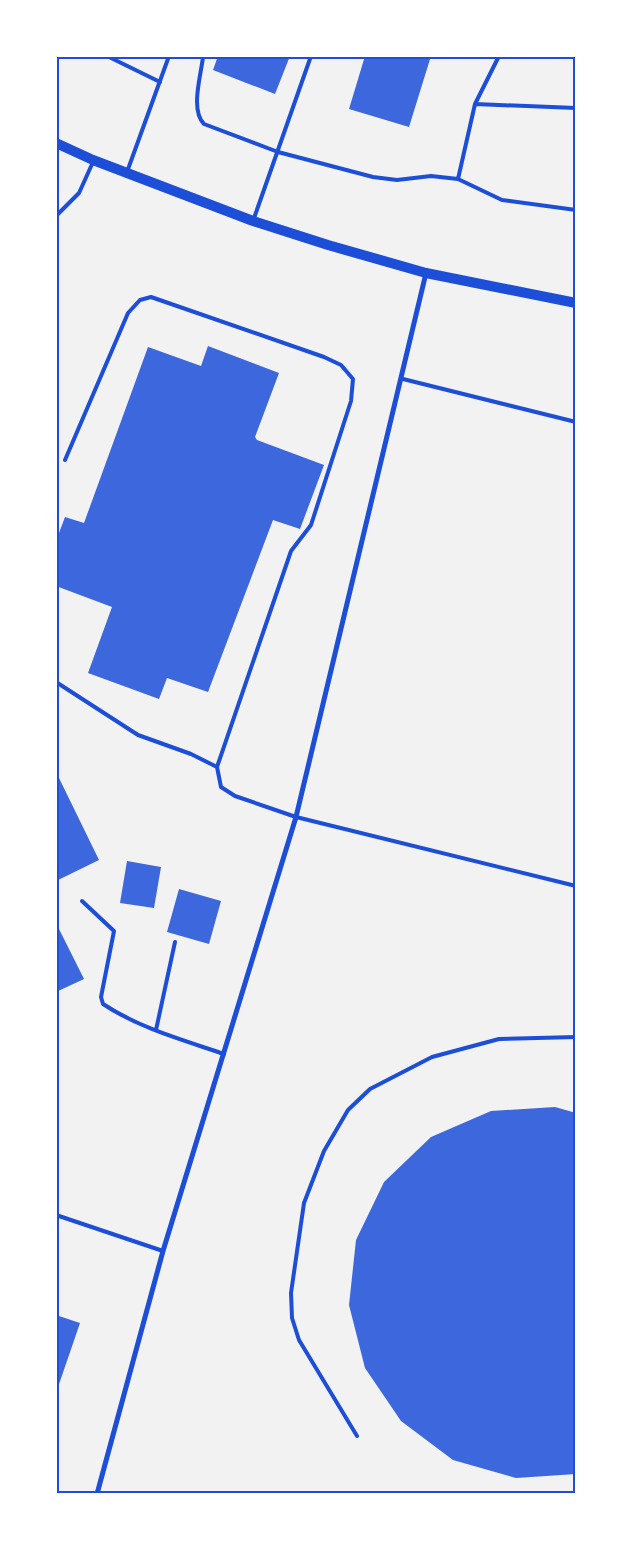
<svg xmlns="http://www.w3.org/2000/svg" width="632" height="1550" font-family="'Golos Text',sans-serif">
<rect width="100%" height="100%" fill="#f2f2f2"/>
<!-- building -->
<path fill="#3d67dc" d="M218,56H290L275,94L213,70Z
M365,56H431L409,127L349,109Z
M208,346L279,373L255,437L257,440L324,465L300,529L273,520L208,692L167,678L159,699L88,673L112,607L56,586V541L65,517L84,523L148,347L201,366Z
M59,778L99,860L56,881V780Z
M127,861L161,867L154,908L120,903Z
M179,889L221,901L209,944L167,932Z
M56,923L84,979L56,992Z
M555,1107L576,1113V1474L516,1478L453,1460L401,1421L365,1368L349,1305L356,1240L384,1182L431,1137L491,1111Z
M56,1315L80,1323L57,1390H56Z"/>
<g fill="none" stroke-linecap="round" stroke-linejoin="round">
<!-- service -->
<path stroke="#1d4ed8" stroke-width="4" d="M107,56L160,82
M499,56L475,104L458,179L502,200L576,210
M203,57C201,75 190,110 204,124L278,152L373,177L397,180L431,176L458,179
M475,104L576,108
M127,172L169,56
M56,216L79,193L93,162
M253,221L311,56
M403,379L576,422
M56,682L138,735L191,754L217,767L291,551L311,525L351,401L353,379L341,365L324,357L151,297L140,300L128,313L65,460
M217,767L221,787L235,796L296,817L576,886
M82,901L114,931L101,997L103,1004C139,1028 183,1040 224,1054
M156,1030L175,942
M56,1215L163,1251
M357,1436L299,1340L292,1318L291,1293L304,1203L324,1151L348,1110L370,1089L432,1057L499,1039L576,1037"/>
<!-- minor -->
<path stroke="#1d4ed8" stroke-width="5" d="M97,1494L163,1251L296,817L426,273"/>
<!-- secondary -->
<path stroke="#1d4ed8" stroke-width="10" d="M56,143L93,160L253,221L328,245L426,273L576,303"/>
</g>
<!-- border -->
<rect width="632" height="1550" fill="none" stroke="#ffffff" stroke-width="115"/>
<rect x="58" y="58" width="516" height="1434" fill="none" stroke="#1d4ed8" stroke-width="2"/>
</svg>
